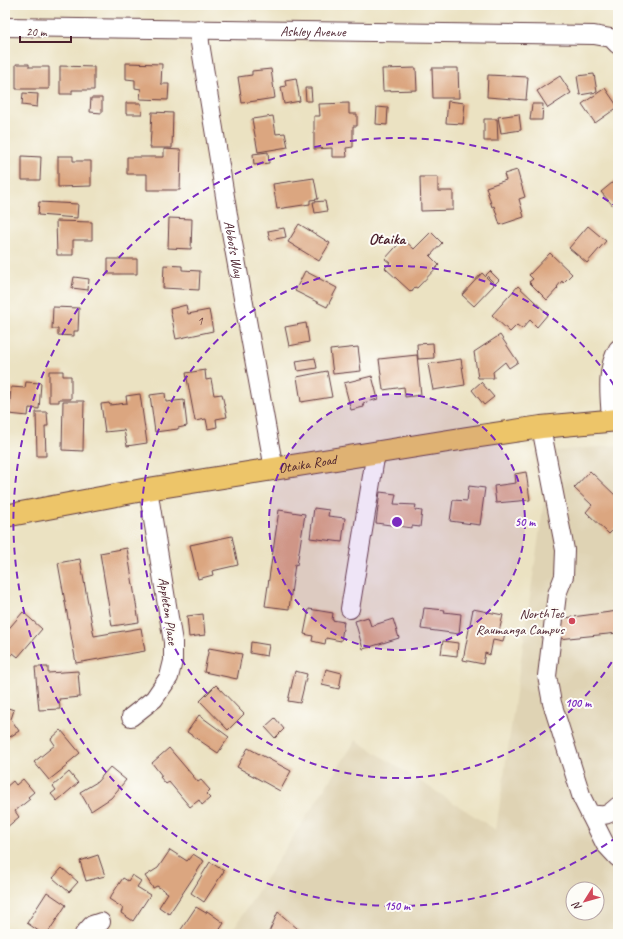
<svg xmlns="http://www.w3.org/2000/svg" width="623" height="939" font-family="Caveat,sans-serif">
<rect width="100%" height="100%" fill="#fdfcf7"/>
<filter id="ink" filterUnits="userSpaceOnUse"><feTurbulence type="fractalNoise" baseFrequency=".025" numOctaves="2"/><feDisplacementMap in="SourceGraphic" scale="8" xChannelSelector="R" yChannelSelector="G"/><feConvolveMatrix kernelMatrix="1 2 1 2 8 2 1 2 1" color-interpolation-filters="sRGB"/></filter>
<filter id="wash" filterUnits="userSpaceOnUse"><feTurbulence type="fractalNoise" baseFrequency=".012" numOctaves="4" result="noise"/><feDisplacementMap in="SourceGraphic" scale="16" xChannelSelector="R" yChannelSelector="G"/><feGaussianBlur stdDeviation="0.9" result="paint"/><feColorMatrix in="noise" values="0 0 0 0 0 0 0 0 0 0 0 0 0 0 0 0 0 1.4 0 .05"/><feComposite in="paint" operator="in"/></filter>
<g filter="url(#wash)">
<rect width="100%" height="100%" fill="#ebe2c2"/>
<!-- built -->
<path fill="#dfd3b4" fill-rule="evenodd" d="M618,445V934H230L356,740L496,830L544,501L534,453ZM573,889H597V913H573Z"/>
<g id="blocks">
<!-- building -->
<path fill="#dba680" d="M126,63L162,64L161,84H169L168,100L140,99L141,89L135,88V80L126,79Z
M16,64H29V67H49V89H16Z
M60,66L94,67V90H72V94H60Z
M416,68L417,90L383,91L382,69Z
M432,68H458L459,98H433Z
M271,69L275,98L242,103L238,77L252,75V71Z
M594,74L597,92L580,95L577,76Z
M488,75L528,77L526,100L487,97Z
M560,76L571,93L548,108L537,91Z
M296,78L300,101L284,104L281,87L286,86L285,80Z
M305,88H311L312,101H306Z
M605,88L618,107L595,123L582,104Z
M23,93L38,94L37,107L22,105Z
M91,98H102V113L90,112Z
M448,101L465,103L463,124L446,123Z
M126,103H141L142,114H126Z
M349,103V114H357V126H353V147L346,148L347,157H332V148L314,149V116H320L319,104Z
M532,104H543L542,120H530Z
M377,107L388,108L387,125L376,124Z
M152,112L173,113L172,148H150Z
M519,114L521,130L501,133L498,117Z
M273,116L276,134L285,133L288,147L258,152L252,119Z
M484,119H497L498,141H484Z
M164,149L181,150L180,190H147V174H127V157H164Z
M268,152L269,163L254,165L253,154Z
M22,156L41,157L40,180H22Z
M58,156H73V161H91V186L58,187Z
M517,170L525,197L519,199L524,217L500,225L494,206L492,207L486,187L506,180L504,174Z
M420,177H438V191H453V210L421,211Z
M314,178L318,199L310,200V204L277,209L273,184Z
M618,178V205L615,208L601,192Z
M325,201L327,211L315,213L313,202Z
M39,202L78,204L77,218L38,215Z
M169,218L192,219L191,249L168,248Z
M56,221L92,222V240H73V255H57Z
M299,224L330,243L319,261L288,242Z
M588,226L606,241L587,263L569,248Z
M284,228L286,237L270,240L268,231Z
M431,232L442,243L430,256L439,265L417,288L415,287L411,292L385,268L390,263L385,259L403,239L414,249Z
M550,253L572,274L563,283L562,281L557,287L558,288L547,300L529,282L533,279L529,275Z
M108,259H137V274H108Z
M164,265L182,266V270L200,271L199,290L163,288Z
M305,271L337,288L327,307L295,291Z
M490,271L499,280L495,284L486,275Z
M482,273L494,285L474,306L462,295Z
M74,277L89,279L88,290L72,288Z
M518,286L548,314L537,327L530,320L522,329L517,325L510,332L492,315Z
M186,305L188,314L209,310L213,331L176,339L170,309Z
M53,307L79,308L78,331H74V336L58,335V329H52Z
M306,323L309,342L289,346L285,327Z
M500,335L518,362L509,368L505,362L493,372L494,378H478L474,352Z
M433,343L434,358L418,359L417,344Z
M358,347L361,371L333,374L330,350Z
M417,355L421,395L405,397L404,387L383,390L379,359Z
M315,358L317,368L298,371L296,361Z
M461,359L465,385L433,390L428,364Z
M205,370L206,380L211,379L214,395L222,394L227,417L216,419L217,427L208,429L206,419L195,421L186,373Z
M49,371H63V376H71V399H59V402H49Z
M327,371L332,397L301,402L297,377Z
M372,376L378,399L363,403L364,407L351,410L344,383Z
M26,382L41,383L39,409L29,408L28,416L9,414L11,387L25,388Z
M481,382L494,397L484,405L472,390Z
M165,393L166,402L184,400L187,426L178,428V429L155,432L150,395Z
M140,394L147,443L127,446L124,430L105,432L101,404L109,403L110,405L127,403L126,396Z
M63,401H84L83,451L62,450Z
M36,412H47L48,426H45L46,456H37Z
M590,471L618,498V525L609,534L586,512L592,505L574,488Z
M526,472L530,500L496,503L494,486L516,483L515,474Z
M469,486L485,488L480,525L450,521L453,500L467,501Z
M380,492L396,494L394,504L416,505L415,510L422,511L420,527L412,526V528L376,523Z
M314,508L329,510L328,516L345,518L342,542L310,538Z
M279,510L305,514L297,565L295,564L289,609L265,606Z
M232,536L238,565L212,571L213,575L198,579L190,545Z
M127,548L139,622L112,626L100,553Z
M80,559L94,636L141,628L145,651L76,663L58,563Z
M424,608L445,610L444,612L461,614L459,634L421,629Z
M309,609L333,613L332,620L344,622L341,641L326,638L325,644L312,641L313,636L304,634Z
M473,609L503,615L499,632L505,633L503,642L493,640L490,655L485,653L483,664L463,660Z
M618,611V633L559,639L557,619Z
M23,612L42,629L18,657L13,653L7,660L5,659V633Z
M203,614L205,635L189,637L187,616Z
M368,617L371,626L393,619L399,638L363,649L355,621Z
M443,641L458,643L457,656L441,654Z
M251,642L269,645L267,656L250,653Z
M209,648L242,654L237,679L204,672Z
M35,667H48V673L78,671L80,697L59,699L60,709L39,710Z
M326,669L342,673L339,689L322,685Z
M295,671L307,674L300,703L288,701Z
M216,685L244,714L228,730L200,701Z
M5,707L14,710L11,719L19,731L5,740Z
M199,715L229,737L218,753L187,732Z
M275,718L284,729L275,738L265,727Z
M61,730L80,753L67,764L68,765L49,780L34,762L55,745L51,739Z
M169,748L198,782L201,780L210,790L206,794L210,798L202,805L199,800L190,807L169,782L166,784L160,777L162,776L152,763Z
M248,748L291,771L280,791L237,767Z
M110,767L126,780L111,798L91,811L80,792L97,782Z
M69,772L78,783L57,801L51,794L56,790L53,786Z
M23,779L34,792L28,797L30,799L15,811L19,817L6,828L5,788L13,781L16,785Z
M170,850L187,861L193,854L204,861L169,914L159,907L168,893L157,886L153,888L145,876L158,868Z
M98,855L105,876L86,881L80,861Z
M210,862L224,871L204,902L191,893Z
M62,868L78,882L69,892L53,878Z
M132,875L141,881L137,887L150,895L133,921L121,913L123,908L109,899L123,878L128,881Z
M47,892L66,905L47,934H43L27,923Z
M196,907L206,913L207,911L224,923L217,934H178Z
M278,912L304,934H268Z"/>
</g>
</g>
<g filter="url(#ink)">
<use href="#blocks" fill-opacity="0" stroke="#623c42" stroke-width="1"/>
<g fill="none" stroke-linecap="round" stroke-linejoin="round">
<defs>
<g id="minor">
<path id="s1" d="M5,27L594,35L611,38L618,45"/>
<path id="s2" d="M199,29L200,43L229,221L274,469"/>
<path d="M611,420C610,398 605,370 618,349"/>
<path d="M541,427L565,550L564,576L557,594L547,676L552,703L582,798L590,814C605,816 606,817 618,806"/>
<path d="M350,609L376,452"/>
<path d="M131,717L154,699L169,677L173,661V642L148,489"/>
<path d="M590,814L605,844L618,858"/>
<path d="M84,934L92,925L101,922"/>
</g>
<g id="highway">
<path id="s3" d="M5,516L148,489L467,438L541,427L618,420"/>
</g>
</defs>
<!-- minor casing -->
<use href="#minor" stroke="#623c42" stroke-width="20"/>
<!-- highway casing -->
<use href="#highway" stroke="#623c42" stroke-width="24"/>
<!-- minor -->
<use href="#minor" stroke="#fff" stroke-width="18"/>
<!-- highway -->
<use href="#highway" stroke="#edc569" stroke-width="22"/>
</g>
</g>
<!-- distance rings -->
<circle cx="397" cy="522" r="128" fill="#7b2cbf" fill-opacity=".12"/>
<g fill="none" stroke="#7b2cbf" stroke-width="2" stroke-dasharray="7 5">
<circle cx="397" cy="522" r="128"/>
<path d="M618 652A256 256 0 1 1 618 392"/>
<path d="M617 837A384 384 0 1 1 617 207"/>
</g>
<!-- markers -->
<circle fill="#d1495b" stroke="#fdfcf7" stroke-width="1.5" cx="572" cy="621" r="4"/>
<g text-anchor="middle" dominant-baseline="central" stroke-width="4" stroke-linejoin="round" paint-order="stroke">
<!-- number labels -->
<g font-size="12" fill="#6e4140">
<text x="200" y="321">1</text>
</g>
<!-- street labels -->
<g font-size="14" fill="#4a1f2b" stroke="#fdfcf7">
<text stroke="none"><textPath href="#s1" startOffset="308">Ashley Avenue</textPath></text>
<text stroke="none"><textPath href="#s2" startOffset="223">Abbots Way</textPath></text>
<text stroke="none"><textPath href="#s3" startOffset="307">Otaika Road</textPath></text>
<text transform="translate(168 611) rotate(82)">Appleton Place</text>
</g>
<!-- poi labels -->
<g font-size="14" fill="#4a1f2b" stroke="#fdfcf7" text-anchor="end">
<text x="564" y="613">NorthTec<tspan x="564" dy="16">Raumanga Campus</tspan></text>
</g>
<!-- quarter labels -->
<g font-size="16" font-weight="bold" fill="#4a1f2b" stroke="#fdfcf7">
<text x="387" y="239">Otaika</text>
</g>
</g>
<circle cx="397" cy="522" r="6" fill="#7b2cbf" stroke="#fdfcf7" stroke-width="2"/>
<g font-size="12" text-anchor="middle" font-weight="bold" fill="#7b2cbf" stroke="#fdfcf7" stroke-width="4" stroke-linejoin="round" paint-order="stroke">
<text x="525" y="526">50 m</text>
<text x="578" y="707">100 m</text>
<text x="397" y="910">150 m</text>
</g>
<!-- margin -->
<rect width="623" height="939" fill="none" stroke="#fdfcf7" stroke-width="20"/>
<!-- north arrow -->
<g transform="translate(585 901) rotate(233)"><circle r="19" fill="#fdfcf7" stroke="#b5a4a5"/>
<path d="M0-3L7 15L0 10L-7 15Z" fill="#d1495b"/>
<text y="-6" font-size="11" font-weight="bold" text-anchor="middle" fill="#4a1f2b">N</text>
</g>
<!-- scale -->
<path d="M20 36v6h51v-6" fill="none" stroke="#4a1f2b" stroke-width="2"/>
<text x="26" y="36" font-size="12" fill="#4a1f2b" stroke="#fdfcf7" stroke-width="3" paint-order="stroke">20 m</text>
</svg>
